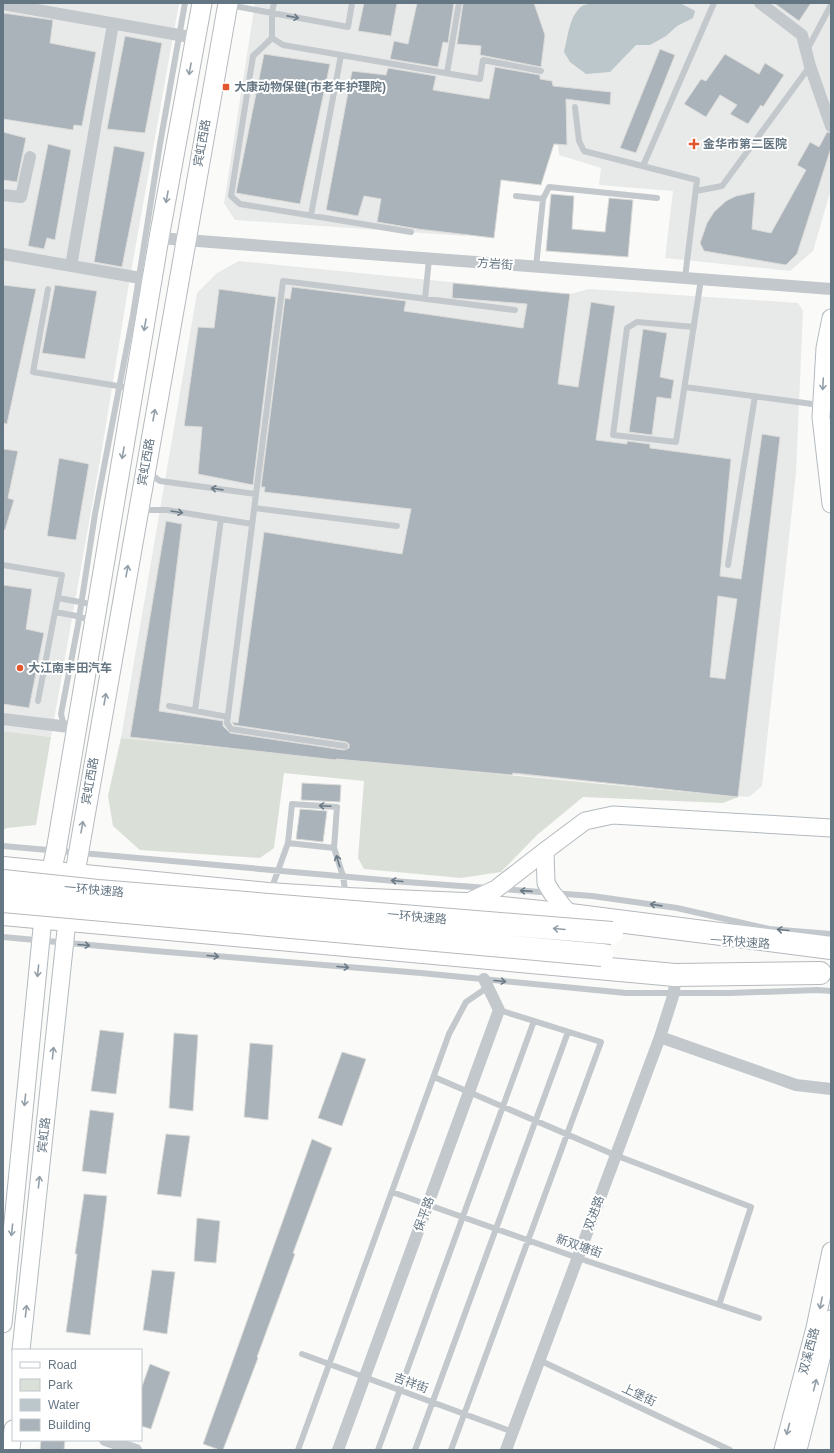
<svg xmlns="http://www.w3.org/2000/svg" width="834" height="1453" font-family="Arial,'Noto Sans SC',sans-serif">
<rect width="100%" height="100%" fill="#fafaf8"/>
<!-- built -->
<path fill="#e8e9e9" d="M3,3H179L128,289L102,449L51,737L3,731Z
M255,3H831V189L813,251L790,271L665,258L673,191L599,185L601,168L559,155L557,135L474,177L466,236L235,220L224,203Z
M239,261L570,294L589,289L798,303L803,311L796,473L762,786L749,797L121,738L197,293L217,273Z"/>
<!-- green -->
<path fill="#dadfd7" d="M3,731L51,737L36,825L7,828L3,830Z
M121,738L738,797L723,803L583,797L537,835L501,872L461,878L364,869L358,858L364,781L284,773L274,848L260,858L140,850L113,826L108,796Z"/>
<!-- water -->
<path fill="#bbc7cb" d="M591,3H680L695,11L693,18L677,26L666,36L650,45H636L610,72L586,74L570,62L564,52C568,37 569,16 582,6C584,5 589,4 591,3Z"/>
<!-- building -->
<path fill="#aab3b9" stroke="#dcdcda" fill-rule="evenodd" d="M364,3H397L391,36L358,31Z
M417,3H454L448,43L443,42L438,67L390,59L394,41L408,44Z
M463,3H534L545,35L541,67L480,55L481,46L457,44Z
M774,3H811L799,21Z
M3,13L53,20L50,43L96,52L82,126L74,125L73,130L3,119Z
M125,36L162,43L145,133L107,129Z
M660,49L675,55L636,153L620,148Z
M264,54L330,64L300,204L236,193Z
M725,54L759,74L765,63L784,75L763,107L761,105L748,124L730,114L737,105L720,95L706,117L684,104L701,79L706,81Z
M495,67L540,75V79L552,81L553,86L611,92L610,105L566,99L567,145L554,144L541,185L501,180L494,238L418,229L377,222L381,199L364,196L358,216L326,210L352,71L386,75L388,68L436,76L433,90L489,99Z
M3,132L26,138L17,182L3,180Z
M827,132L831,133V148L797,254L786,265L704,251L700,243L707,223L714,212L726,201L736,196L755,192L752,229L771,233L806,170L797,165L810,142L819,147Z
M48,144L71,150L55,240L47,238L44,249L28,246Z
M114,146L145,152L122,267L94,262Z
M551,194L574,196L572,229L605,232L609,198L633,200L628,257L546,251Z
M453,283L570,294L558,384L578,387L591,302L615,306L596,440L627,444V441L650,444V448L731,459L720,576L741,579L762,434L780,437L738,797L513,773L512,775L336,759V760L130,737L166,521L182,524L159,711L223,721V726L230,733L344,750L349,748V744L346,742L234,725L232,722L238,723L264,532L402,554L411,509L264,492L265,487H261L285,298L290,299L292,287L406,301L404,311L523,328L527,304L452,298ZM718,596L737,599L725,679L710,677Z
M3,285L36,289L7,424L3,423Z
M55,285L97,291L85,359L42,353Z
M219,289L276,297L253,485L198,474L202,427L184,426L198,327L214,328Z
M643,329L667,333L660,377L674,380L671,399L657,397L652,435L629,432Z
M3,449L18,451L8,498L14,500L5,530L3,529Z
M59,458L89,464L76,540L47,536Z
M3,585L32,589L26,629L44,633L29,708L3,704Z
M302,783L341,785L340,802L301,800Z
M300,809L327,811L323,842L296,839Z
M100,1030L124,1033L116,1094L91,1091Z
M174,1033L198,1035L193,1111L169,1108Z
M250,1043L273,1045L268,1120L244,1117Z
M342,1052L366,1059L342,1126L318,1118Z
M90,1110L114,1113L106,1174L82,1171Z
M166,1134L190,1136L181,1197L157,1194Z
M312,1139L332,1148L293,1253L295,1254L257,1357L258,1358L223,1450H220L203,1444Z
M84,1194L107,1196L90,1335L66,1332L77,1254H75Z
M197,1218L220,1221L216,1263L194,1261Z
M152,1270L175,1272L167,1334L143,1330Z
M150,1364L170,1372L151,1429L141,1426V1389Z
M41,1440H65L64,1450H40Z"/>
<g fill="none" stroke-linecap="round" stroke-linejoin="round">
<defs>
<path id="secondary" d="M831,318L825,348L821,417L831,504
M545,851L585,821L613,815L831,828
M464,904L496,889L545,851L546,883L552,893L570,915
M3,1324L43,918
M21,1350L67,921
M11,1450L13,1429
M783,1450L815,1328L831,1251
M798,1450L831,1319"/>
<path id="primary" d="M48,886L56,851L159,238L202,3
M72,890L228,3"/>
<path id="highway" d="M3,868L268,894L347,899L464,904L570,915L831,948
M3,914L675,975L820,973"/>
</defs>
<!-- secondary casing -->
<use href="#secondary" stroke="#b3babf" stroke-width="19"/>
<!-- primary casing -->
<use href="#primary" stroke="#b5babe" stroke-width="21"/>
<!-- highway casing -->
<use href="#highway" stroke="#b4b9bd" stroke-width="24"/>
<!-- lane -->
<path stroke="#c3c8cc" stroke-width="6" d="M274,3L272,13V38L283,45L480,79L483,60L541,71
M229,5L348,27L352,3
M272,38L253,56L231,196L240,204L411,232
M807,50L831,5
M447,73L459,3
M575,107L579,141L584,151L697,180L685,278
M643,166L714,3
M696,191L722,186L810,66
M516,196L543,199L549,187L657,198
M311,215L341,55
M536,267L543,199
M48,289L33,372L124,387
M425,299L429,259
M694,327L637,322L627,328L613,435L676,442L701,279
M685,387L820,405
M149,473L160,481L256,494
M254,508L397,526
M141,510H167L252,524
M3,565L62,575L38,701
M728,565L755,396
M58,598L96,605
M55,612L93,619
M169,706L228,717
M195,710L221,519
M64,726L61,714L78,625L95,514L133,315L160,144L185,3
M345,746L231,729L227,723L283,281L515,310
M288,843L292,804L337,807L334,848
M3,846L406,882L488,888
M503,889L592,896L677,908L769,929L831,934
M271,890L288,843L334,848L343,876L346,896
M3,937L155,951L421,973L626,993H731L817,990L831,991
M434,1077L615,1155L751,1207L719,1305
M392,1192L578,1258L759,1318
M302,1354L513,1432
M539,1360L730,1450
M298,1450L449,1034L466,1002L488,987
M378,1450L534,1021
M415,1450L568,1032
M451,1450L601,1042L499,1010"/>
<!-- street -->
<path stroke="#c3c8cc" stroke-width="12" d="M760,3L802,35L810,66L831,126
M3,4L196,38
M3,195L21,197L30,157
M159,238L831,289
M3,254L152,280
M71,266L113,24
M3,719L77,728
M660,1037L796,1085L831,1089
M105,1440L136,1450
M338,1450L499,1010L484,979
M506,1450L660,1037L674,993L675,975"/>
<!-- secondary -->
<use href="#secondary" stroke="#fff" stroke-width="17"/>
<!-- primary -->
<use href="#primary" stroke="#fff" stroke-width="19"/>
<!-- highway -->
<use href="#highway" stroke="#fff" stroke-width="22"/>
<defs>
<path id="highway-bridge" d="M3,881L98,891L612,933
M3,901L602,955"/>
</defs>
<!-- highway-bridge casing -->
<use href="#highway-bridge" stroke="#b4b9bd" stroke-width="24" stroke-linecap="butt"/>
<!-- highway-bridge -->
<use href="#highway-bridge" stroke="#fff" stroke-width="22"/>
</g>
<!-- one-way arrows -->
<defs><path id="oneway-shaft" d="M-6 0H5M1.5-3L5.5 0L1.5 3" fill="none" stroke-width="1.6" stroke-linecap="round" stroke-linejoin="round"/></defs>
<g stroke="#6a7a87">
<use href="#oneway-shaft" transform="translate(293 17) rotate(11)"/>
<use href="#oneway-shaft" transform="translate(217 489) rotate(-172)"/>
<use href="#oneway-shaft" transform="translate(177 512) rotate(9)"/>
<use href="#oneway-shaft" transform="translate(325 806) rotate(-177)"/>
<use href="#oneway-shaft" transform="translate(338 861) rotate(-107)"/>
<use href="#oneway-shaft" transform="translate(397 881) rotate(-175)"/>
<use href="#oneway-shaft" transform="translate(526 891) rotate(-176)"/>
<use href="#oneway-shaft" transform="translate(656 905) rotate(-172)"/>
<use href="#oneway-shaft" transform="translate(783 930) rotate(-175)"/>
<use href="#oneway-shaft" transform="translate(84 945) rotate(5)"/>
<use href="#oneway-shaft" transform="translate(213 956) rotate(5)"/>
<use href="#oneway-shaft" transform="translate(343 967) rotate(5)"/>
<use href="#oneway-shaft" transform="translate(500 981) rotate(5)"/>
</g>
<g stroke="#939fa8">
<use href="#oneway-shaft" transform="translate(190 69) rotate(100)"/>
<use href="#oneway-shaft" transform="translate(167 197) rotate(100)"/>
<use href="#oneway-shaft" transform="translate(145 325) rotate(100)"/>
<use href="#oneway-shaft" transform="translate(823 384) rotate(93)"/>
<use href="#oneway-shaft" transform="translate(154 415) rotate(-80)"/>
<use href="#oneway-shaft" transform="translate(123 453) rotate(100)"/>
<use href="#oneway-shaft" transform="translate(127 571) rotate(-80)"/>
<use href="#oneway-shaft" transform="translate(105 699) rotate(-80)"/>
<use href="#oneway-shaft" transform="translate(82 827) rotate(-80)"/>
<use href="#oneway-shaft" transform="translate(559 929) rotate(-175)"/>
<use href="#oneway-shaft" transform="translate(38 971) rotate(96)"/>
<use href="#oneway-shaft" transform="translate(53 1053) rotate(-84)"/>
<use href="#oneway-shaft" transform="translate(25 1100) rotate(96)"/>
<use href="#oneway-shaft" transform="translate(39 1182) rotate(-84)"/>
<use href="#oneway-shaft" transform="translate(12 1230) rotate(96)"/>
<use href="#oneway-shaft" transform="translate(821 1303) rotate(101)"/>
<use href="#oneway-shaft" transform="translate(26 1311) rotate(-84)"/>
<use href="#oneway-shaft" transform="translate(815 1385) rotate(-76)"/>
<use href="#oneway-shaft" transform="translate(788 1429) rotate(105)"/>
</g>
<!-- markers -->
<g fill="#e4572e" stroke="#fff" stroke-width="1.5">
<rect x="222" y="83" width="8" height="8" rx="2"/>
<path d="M692 138h4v4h4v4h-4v4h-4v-4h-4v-4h4z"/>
<circle cx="20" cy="668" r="4"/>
</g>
<g text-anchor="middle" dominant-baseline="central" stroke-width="4" stroke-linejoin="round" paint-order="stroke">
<!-- poi labels -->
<g font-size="12" font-weight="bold" fill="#657683" stroke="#fff" text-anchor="start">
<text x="234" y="87">大康动物保健(市老年护理院)</text>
<text x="703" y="144">金华市第二医院</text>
<text x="28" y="668">大江南丰田汽车</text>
</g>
<!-- street labels -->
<g font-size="12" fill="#657683" stroke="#fff">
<text transform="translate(202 143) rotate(-80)">宾虹西路</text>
<text transform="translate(495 264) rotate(4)">方岩街</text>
<text transform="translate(146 462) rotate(-80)">宾虹西路</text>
<text transform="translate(90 781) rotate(-80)">宾虹西路</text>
<text transform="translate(94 890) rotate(5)">一环快速路</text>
<text transform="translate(417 917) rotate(5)">一环快速路</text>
<text transform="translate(740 942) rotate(4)">一环快速路</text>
<text transform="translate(44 1135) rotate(-84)">宾虹路</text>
<text transform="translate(594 1213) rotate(-70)">双进路</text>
<text transform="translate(424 1214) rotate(-70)">保平路</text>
<text transform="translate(579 1246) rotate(19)">新双塘街</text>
<text transform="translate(809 1351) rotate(-75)">双溪西路</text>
<text transform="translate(411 1383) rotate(20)">吉祥街</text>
<text transform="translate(639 1395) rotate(25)">上堡街</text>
</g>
</g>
<!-- border -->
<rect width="834" height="1453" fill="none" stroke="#657683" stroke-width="8"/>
<!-- legend -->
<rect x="12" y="1349" width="130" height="92" fill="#ffffff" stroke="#c1c8cd"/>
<rect x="20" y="1362" width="20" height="6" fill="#ffffff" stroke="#c1c8cd"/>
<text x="48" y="1369" font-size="12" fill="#657683">Road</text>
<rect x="20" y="1379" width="20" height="12" fill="#dadfd7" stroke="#c1c8cd"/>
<text x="48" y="1389" font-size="12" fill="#657683">Park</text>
<rect x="20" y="1399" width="20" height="12" fill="#bbc7cb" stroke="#c1c8cd"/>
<text x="48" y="1409" font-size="12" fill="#657683">Water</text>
<rect x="20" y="1419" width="20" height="12" fill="#aab3b9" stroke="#c1c8cd"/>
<text x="48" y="1429" font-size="12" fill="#657683">Building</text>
</svg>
